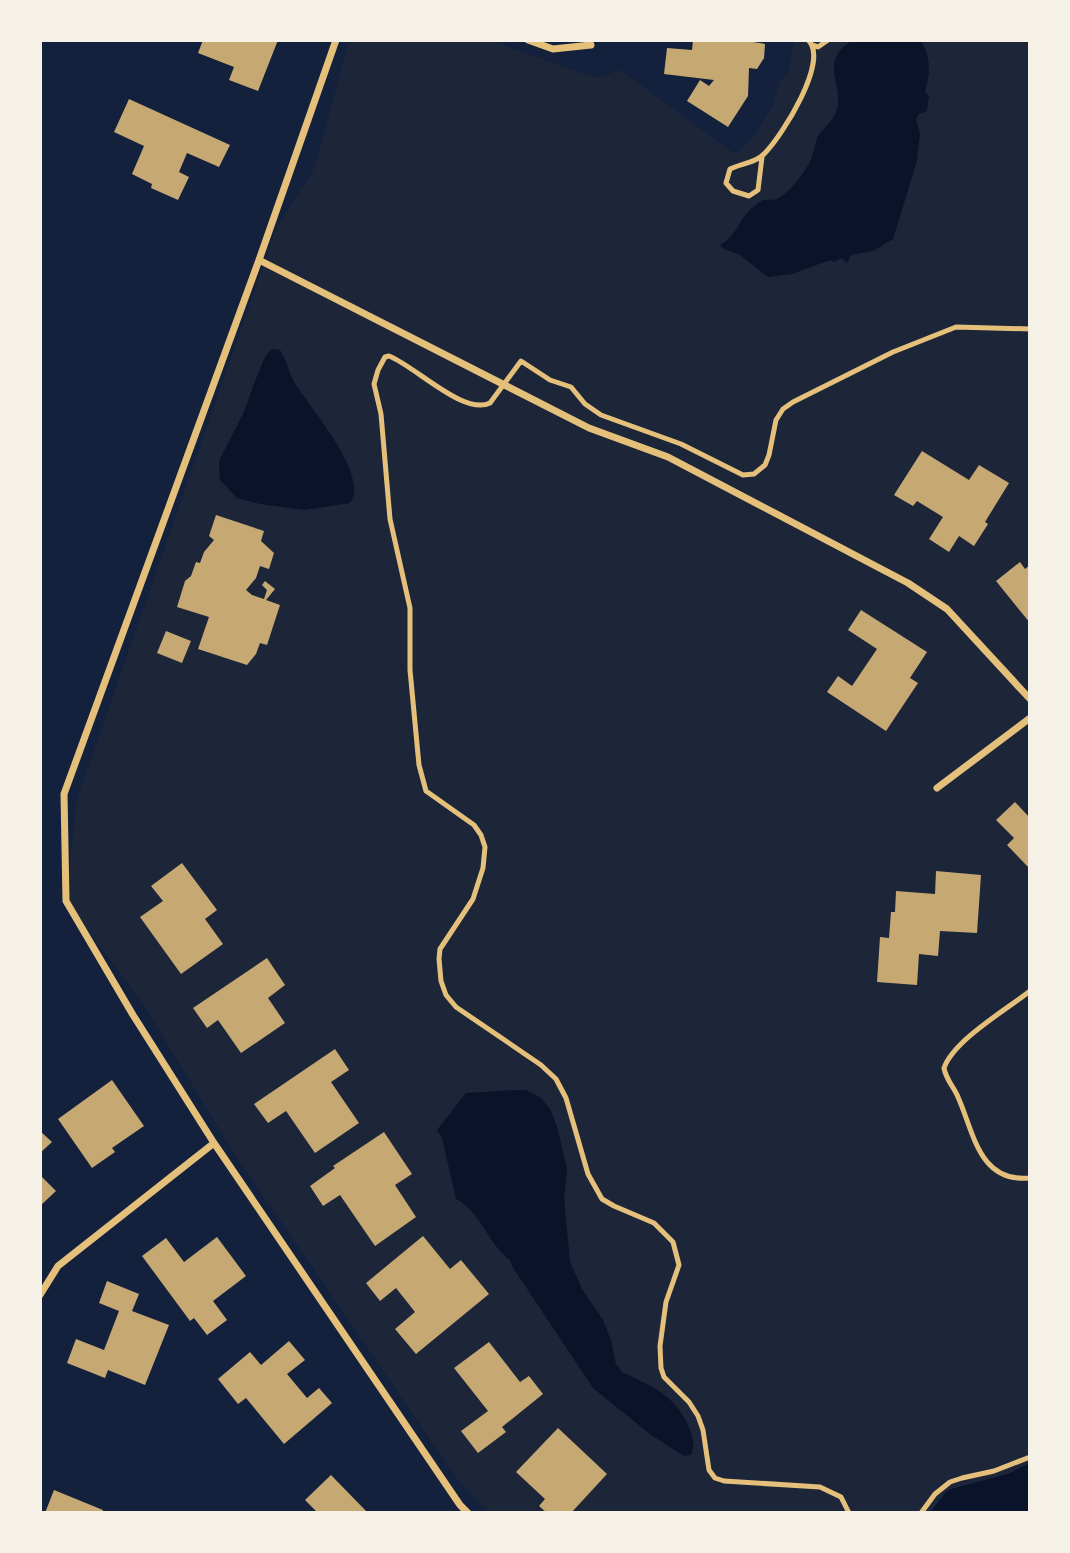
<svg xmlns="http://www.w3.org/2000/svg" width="1070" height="1553" font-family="'Varela Round',sans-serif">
<rect width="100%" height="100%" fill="#14213d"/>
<!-- green -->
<path fill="#1d2539" d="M349,40H491L571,70L599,78L620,70L735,154L754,137L773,105L780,82L788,73L795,40H1030V1513H490L461,1484L234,1153L143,1004L66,901L77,799L277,226L312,173L317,160Z"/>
<!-- water -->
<path fill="#0b132b" d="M853,40H920C932,56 930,74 925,92L929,96L927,111L919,114L916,119L920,134L917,161L893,239L873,251L851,255L847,263L842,258L834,262L830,260L792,274L768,277L740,255L724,249L720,245C736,237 738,221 751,209C753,207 760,201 764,200C769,198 773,202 779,198C791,191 806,171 812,157C814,151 816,137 820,133C826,126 832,122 836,112C846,85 816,62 853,40Z
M272,349L280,350C286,359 288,370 293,380C307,405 371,475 350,503L305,510L260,504L237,498L220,480L219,461L243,414L257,376L266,355Z
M515,1090H526L540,1097L550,1109L557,1126L567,1169L564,1198L570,1262L582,1289L603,1320L611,1340L616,1364L622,1372C650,1385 673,1394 687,1423C692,1434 696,1444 691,1455L684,1456L651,1435L593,1388L512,1266L510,1260C489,1246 480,1210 456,1199L442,1138L437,1130L466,1093Z
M1030,1463V1513H930L945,1493L951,1489L1008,1474Z"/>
<!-- building -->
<path fill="#c6a872" d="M203,40H278L258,91L229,80L234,67L198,53Z
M693,40H741L765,44L764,58L757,69L749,68L748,96L728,127L687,101L700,80L709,86L714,80L664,74L667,48L692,50Z
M129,99L230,145L219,167L187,153L179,172L189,177L178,200L151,188L152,184L132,174L144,146L114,132Z
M922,451L969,480L979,465L1009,483L985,522L988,524L974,546L959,536L949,552L929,539L943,517L917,501L913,506L894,495Z
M216,515L264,531L261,541L274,553L269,569L260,566L256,578L246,590L252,595L264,599L267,590L262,585L265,581L275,589L266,600L280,605L267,645L260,643L256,654L247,665L198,649L209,617L177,607L185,581L191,576L196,562L200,563L204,552L214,540L209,536Z
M1020,562L1025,569L1030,565V623L996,581Z
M861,610L927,652L910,678L918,683L886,731L827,692L838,676L852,686L877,649L848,630Z
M166,631L191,641L182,663L157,653Z
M1015,802L1030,818V869L1007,845L1014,838L996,820Z
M182,863L217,910L205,919L223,944L181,974L140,917L163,901L151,886Z
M936,871L981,875L977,933L940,931L938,956L919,954L917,985L877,982L880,937L889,938L891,912H895L896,891L935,894Z
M267,958L285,985L268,998L285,1023L241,1053L218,1020L207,1028L193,1008Z
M335,1049L349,1070L331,1082L359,1123L315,1153L286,1111L268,1123L254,1104Z
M112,1080L144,1126L112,1148L115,1152L92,1168L58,1119Z
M40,1131L52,1142L40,1153Z
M384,1132L412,1174L395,1185L416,1217L375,1246L340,1195L323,1206L310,1186L335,1168L333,1166Z
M40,1175L56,1191L40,1206Z
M423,1236L450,1269L461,1260L489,1294L416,1354L395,1329L415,1312L396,1288L380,1301L366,1283Z
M217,1237L246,1276L213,1301L227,1320L207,1335L194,1318L190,1321L142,1256L166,1238L184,1262Z
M107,1281L139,1294L132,1311L169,1325L145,1385L108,1370L105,1378L67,1363L76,1339L104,1350L119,1311L99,1303Z
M289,1341L305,1360L287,1374L307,1398L319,1388L332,1403L284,1444L246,1398L238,1404L218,1379L250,1352L261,1365Z
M489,1342L520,1382L529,1376L543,1394L502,1427L506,1432L478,1453L461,1431L488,1411L454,1368Z
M558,1428L607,1474L571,1513H547L539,1506L545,1499L516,1472Z
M331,1475L368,1513H318L305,1500Z
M54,1490L103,1510L102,1513H45Z"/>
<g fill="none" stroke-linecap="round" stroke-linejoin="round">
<!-- service -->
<path stroke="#e5c07b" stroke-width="5" d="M813,45L818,47L828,40
M762,157L758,190L749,196L733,191L726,183L730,169C742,163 756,163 765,153C782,136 830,60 808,40
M1030,991C1006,1010 954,1040 944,1068C946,1080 954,1087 958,1097C974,1133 979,1183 1030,1178
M849,1513L841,1497L820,1487L724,1481L715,1478L709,1470L703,1430L698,1416L689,1402L664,1377L661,1368L660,1346L666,1302L679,1265L673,1242L654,1223L614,1206L602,1199L588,1174L566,1098L556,1079L541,1065L456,1007L446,995L441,981L439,959L440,949L473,899L483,868L485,847L481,835L474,825L426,791L419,765L410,670V608L390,519L381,414L374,384L378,370L385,357L389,356C415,366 464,416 490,403L521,361L550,380L571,387L585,404L601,415L681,444L743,475L754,474L765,465L769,455L776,420L783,409L793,402L893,352L956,327L1030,329
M921,1513L935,1494L950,1482L962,1478L994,1471L1030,1457"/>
<!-- minor -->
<path stroke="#e5c07b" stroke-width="7" d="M336,40L259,260L64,794L66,901L133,1015L214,1143L460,1505L468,1513
M528,40L553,49L591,45
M259,260L589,428L668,457L908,583L947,609L1030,699
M937,788L1030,718
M40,1295L58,1266L214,1143"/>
</g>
<!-- border -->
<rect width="1070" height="1553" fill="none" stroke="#f6f1e7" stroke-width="84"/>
</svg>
